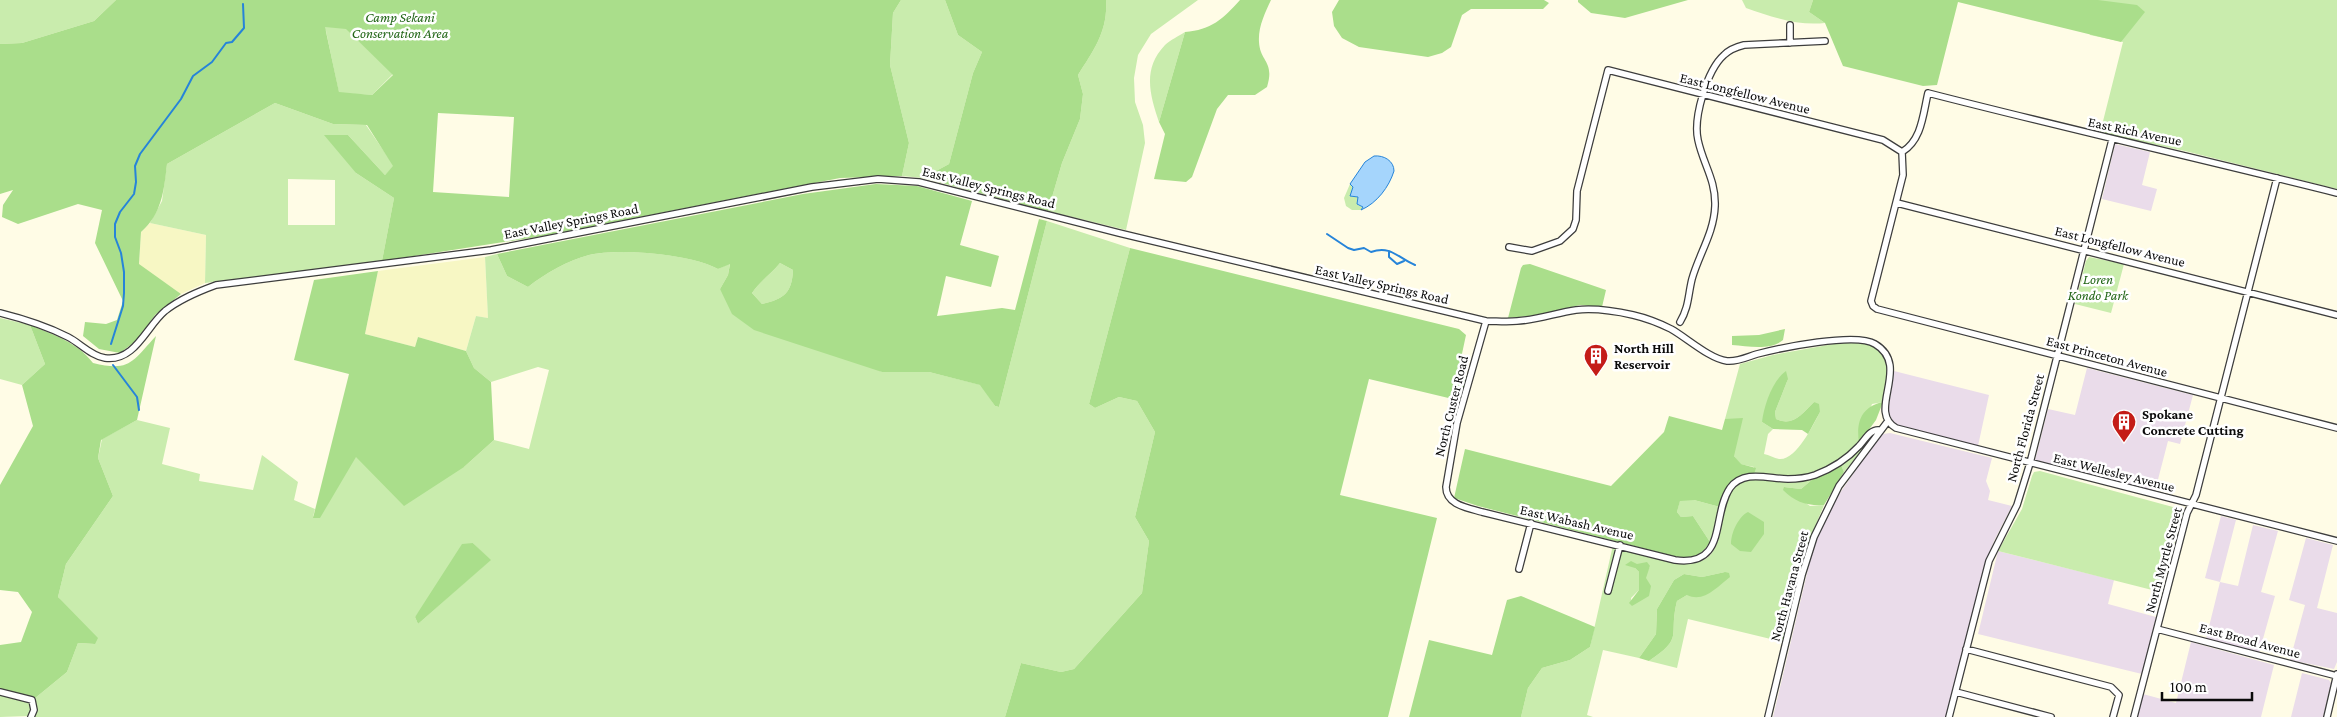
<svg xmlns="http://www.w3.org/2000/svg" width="2337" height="717" font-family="'Crimson Pro',serif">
<rect width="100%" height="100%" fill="#fffce6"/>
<!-- industrial -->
<path fill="#eadcea" d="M2115,144L2150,152L2142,185L2157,189L2151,211L2102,199Z
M2087,368L2193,395L2180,444L2168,441L2155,491L2035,460L2048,409L2075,415Z
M1894,371L1989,395L1978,446L1901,427L1894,423L1888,412Z
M1890,433L1992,458L1986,481L1990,491L1988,500L2012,506L1994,541L1986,563L1946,717H1773L1814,544L1829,509L1877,439L1883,434Z
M2221,516L2236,520L2220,582L2238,586L2253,525L2278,531L2261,592L2275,596L2259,653L2206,639L2220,582L2205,578Z
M2306,538L2333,545L2317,608L2337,613V662L2334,669L2290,660L2305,605L2289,600Z
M1998,551L2114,580L2108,604L2156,617L2142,674L1978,634Z
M2191,642L2274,665L2261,717H2137L2143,694L2176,703Z
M2302,673L2329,680L2331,683L2323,717H2291Z"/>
<!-- farmland -->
<path fill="#f7f7c4" d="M150,223L206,235L205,283L181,294L139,265L141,232Z
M485,257L488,318L476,316L466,351L418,337L415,347L365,334L378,271Z"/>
<!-- green -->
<path fill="#c9ecad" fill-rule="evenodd" d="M0,0H116L94,21L22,43L0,44Z
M272,0H433L357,39L393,74L372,95L339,93L326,31Z
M901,0H945L958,35L982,52L973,73L949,164L923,178L902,176L909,143L890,65L893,13Z
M1106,0H1198L1151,34L1138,55L1134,78L1135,102L1143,125L1145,143L1126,230L1048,211L1062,163L1080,119L1083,94L1078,75C1094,50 1108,31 1106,0Z
M1742,0H1813L1809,12L1825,23C1798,26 1772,17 1746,8Z
M2077,0H2337V189L2185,151L2100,133L2123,42L2090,35Z
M1185,32L1159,122C1150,95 1142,69 1165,45C1170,40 1179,36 1185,32Z
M275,103L333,124L366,125L394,166L385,175L348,135L356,173L394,198L382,261L205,283L206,235L150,223L162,201L167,164ZM288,179L335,180V225H288Z
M1350,184L1353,188L1351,196L1358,197V205L1363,207L1361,210H1352L1346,206L1344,198Z
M1047,221L1130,248L1089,404L1095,408L1119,397L1137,401L1155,432L1135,517L1149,541L1142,593L1074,669L1061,672L1021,663L1005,717H33L34,699L67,672L78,643L94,644L58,597L66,564L113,496L98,458L102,439L137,420L170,428L162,464L200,474L199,481L253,490L262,455L298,482L294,500L315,509L313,517L356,456L464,467L494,440L529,449L549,370L538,367L491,382L474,368L466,351L476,316L488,318L485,257L497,254L507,276L528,287C546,273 567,261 589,255C619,248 692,254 718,269L730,263L728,275L720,289L882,372H929L981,385L995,406L999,407ZM473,543L490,560L418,624L415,617Z
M2089,257L2124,264L2111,313L2075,304L2086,261Z
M780,263L793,270C792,293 784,299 762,304L752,293C760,281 771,274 780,263Z
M0,318L30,325L45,364L22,385L0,379Z
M1850,341C1890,343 1893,369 1883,402L1872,404L1859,443L1838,461L1816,472L1797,477L1754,474V467L1740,464L1734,456L1725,419L1740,364L1773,355ZM1788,379L1775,412L1776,419C1793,427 1802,414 1814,402L1820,412C1813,425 1796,461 1779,459C1774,458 1769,455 1764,454L1768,434L1773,429L1762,422Z
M1871,435L1874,436L1844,472L1841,465L1858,451Z
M2040,471L2184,510L2160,592L1998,551L2022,509L2032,476L2034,472Z
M1814,478L1801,489L1784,487L1810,506L1824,505L1807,546L1783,642L1688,619L1677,668L1649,661C1685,637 1668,637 1677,601L1725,572L1702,577L1684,574L1674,580L1657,609L1656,634L1639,658L1603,650L1587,715L1593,717H1521L1528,688L1542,668L1570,660L1590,647L1613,545C1636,551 1663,563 1687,563C1736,565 1710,498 1742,481C1757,474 1779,483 1796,482C1802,482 1808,479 1814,478ZM1650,566L1632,606L1631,598L1639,590V572L1635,568Z
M1680,500H1694L1720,507L1715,533L1710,542L1693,516L1681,517L1677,512Z
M0,694L28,701L32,709L29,716L0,717Z"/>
<!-- forest -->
<path fill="#aade8b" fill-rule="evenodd" d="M116,0H901L893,13L890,65L909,143L902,176L840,178L543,236L382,261L394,198L356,173L324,135H348L385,175L393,166L367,125L333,124L275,103L167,164C164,190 162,214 141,232L139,264L181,294L155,315L137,340L120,353L99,349L83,336L85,322L106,324L117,320L123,301L95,243L102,210L78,204L18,224L2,217L3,205L13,190L0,194V44L22,43L94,21ZM325,27L346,29L393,75L372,95L339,92ZM438,113L514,117L509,197L433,192Z
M945,0H1106C1108,31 1094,50 1078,75L1083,94L1080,119L1062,163L1048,211L923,178L949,164L973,73L982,52L958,35Z
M1240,0H1271C1265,13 1258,27 1259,42C1260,62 1275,61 1267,87L1255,95H1228L1217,109L1192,177L1186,182L1154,179L1165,134L1159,122L1185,32C1211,30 1223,19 1240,0Z
M1339,0H1544L1549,3L1543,9H1471L1462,15L1451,47L1442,53L1428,57L1359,47L1342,38L1334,26L1332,12Z
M1578,0H1688L1625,18L1591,13L1578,2Z
M1813,0H2098L2137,5L2145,12L2121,42L1958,2L1937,85L1923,86L1843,66L1825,23L1809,12Z
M876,184L917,186L972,201L960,245L999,256L991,287L946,276L937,316L1002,308L1015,310L1039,219L1047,221L999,407L995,406L980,385L929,372H882L754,330L732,314L720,289L728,275L730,264L718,269C692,254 618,248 589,255C567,261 546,273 528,287L507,276L497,254L803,194ZM780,263L793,270C792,293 784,299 762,304L752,293C760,281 771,274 780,263Z
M1130,248L1459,329L1466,335L1460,363L1467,378L1461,401L1369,379L1340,495L1437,518L1388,717H1005L1021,663L1061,672L1074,669L1142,593L1149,541L1135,517L1155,432L1137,401L1119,397L1095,408L1089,404Z
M1530,264L1606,290L1602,307L1580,305L1540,315L1508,318L1521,268L1523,265Z
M378,271L365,334L415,347L418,337L466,351L474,368L491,382L494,440L464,467L404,506L356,457L320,518H313L349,374L294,360L314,280Z
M30,325C54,335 77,342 93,363C130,372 132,362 156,336L137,420L101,440L98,458L113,496L66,564L58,597L98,638L95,644L78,643L67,672L34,699L0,690V645L21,642L32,612L18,592L0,590V485L33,426L22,385L45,364Z
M1785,329L1783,340C1770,351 1748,346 1732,345V336L1759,335Z
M1786,371L1788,379L1775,412L1776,419C1793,427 1802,414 1814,402L1819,404L1820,412L1808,434L1802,430L1773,429L1762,422C1764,406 1772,381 1786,371Z
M1883,402L1876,420L1859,443C1856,422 1861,407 1883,402Z
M1669,416L1722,430L1725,419L1743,418L1734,456L1741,464L1756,468L1754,474C1733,475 1725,487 1720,507L1694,500L1680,501L1677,512L1681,517L1693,516L1710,542C1703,553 1697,557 1685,559L1478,506L1454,498L1465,449L1611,486L1664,432Z
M1841,465L1844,472L1824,505C1807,506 1795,502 1783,490L1784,487L1801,489L1814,478Z
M1748,512L1764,522V534L1751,552L1740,551L1731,544C1731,533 1738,517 1748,512Z
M473,543L491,560L418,624L415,617L462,544Z
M1631,561L1637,564L1647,562L1650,566L1646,578L1651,586L1649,596L1632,606L1629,603L1639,590V572L1635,568L1625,565Z
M1725,572L1729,573L1730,577C1717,587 1704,603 1687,595L1677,601C1668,637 1685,637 1649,661L1639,658L1656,634L1657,609L1674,580L1684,574L1702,577Z
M1521,596L1595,627L1590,647L1570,660L1542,668L1528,688L1521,717H1409L1429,640L1492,655L1507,600Z"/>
<!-- water -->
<path fill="#a5d5fc" stroke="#2684d9" d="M1374,156C1384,155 1394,161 1394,171C1389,187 1377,203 1361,210L1363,207L1357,204L1358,197L1350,196L1353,187L1350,184L1365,162Z"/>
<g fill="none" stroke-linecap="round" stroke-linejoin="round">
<!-- stream -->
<path stroke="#2684d9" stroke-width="2" d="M1327,234L1348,248L1354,250L1364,248L1371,252C1391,245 1398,258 1415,265
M1389,251V257L1397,264L1404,261
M111,344L123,306L124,293V272L121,253L115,237V224L120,212L134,194L136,182L135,166L140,154L181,99L193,76L212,62L226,43L232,42L244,28L243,4
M113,365L137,397L139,410"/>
<defs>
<path id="minor" d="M1790,43V25
M1902,152L1903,175L1871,301L1873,306L1877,309L2337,428
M1902,152C1922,140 1923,114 1928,93C2064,128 2201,159 2337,193
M1897,203L2337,315
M1509,247L1532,251L1560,241L1573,229L1576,220L1577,191L1608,70L1883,140L1902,152
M0,313C24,319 46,326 68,337C80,343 91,356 105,358C135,362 146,327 165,311C180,299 197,292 216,285L491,250L812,187L878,179L919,182L1119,233L1486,321C1496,321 1507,322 1517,321C1537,320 1556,313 1576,310C1594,308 1615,311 1633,315C1646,318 1659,323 1671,329C1687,338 1710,359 1727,361C1738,362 1747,357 1757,354C1780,348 1856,332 1875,344C1912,366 1866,411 1896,428L2337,541
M1486,321L1457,423L1446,487C1446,505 1468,508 1482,512L1675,560C1728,567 1711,516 1730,488C1744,469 1769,479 1788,479C1797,479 1806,478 1815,475C1831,469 1847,459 1859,446C1865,440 1870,429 1879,430
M1680,322C1689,307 1688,295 1692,279C1699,254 1714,233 1715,206C1716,180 1703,164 1698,140C1693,118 1707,70 1724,55C1730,49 1736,47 1744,45L1825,41
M1519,569L1531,523
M1608,591L1620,545
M2157,629L2337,676
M1966,649L2111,687L2119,695L2113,717
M0,692L32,700L34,710L31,717
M1956,692L2051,717
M1768,717L1802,575L1814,537L1839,486L1888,421
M1949,717L1989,561L2017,505L2030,463L2112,140
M2134,717L2187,513L2196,495L2277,178
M2327,717L2337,674"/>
</defs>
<!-- minor casing -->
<use href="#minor" stroke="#3d3d3d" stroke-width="8"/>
<!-- minor -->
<use href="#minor" stroke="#fff" stroke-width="5.5"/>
</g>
<!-- icons -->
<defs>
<symbol id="building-pin" viewBox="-11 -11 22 30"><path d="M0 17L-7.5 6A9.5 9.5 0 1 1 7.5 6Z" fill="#c41c17" stroke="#fff"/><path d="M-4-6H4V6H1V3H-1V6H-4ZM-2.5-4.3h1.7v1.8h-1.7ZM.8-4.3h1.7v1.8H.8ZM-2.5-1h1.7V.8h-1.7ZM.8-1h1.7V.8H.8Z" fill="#fff"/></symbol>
</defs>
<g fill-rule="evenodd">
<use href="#building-pin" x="1582" y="342" width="28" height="38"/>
<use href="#building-pin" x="2110" y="408" width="28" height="38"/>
</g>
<g text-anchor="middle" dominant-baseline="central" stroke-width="5" stroke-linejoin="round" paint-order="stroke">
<!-- park labels -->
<g font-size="14" font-style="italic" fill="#216516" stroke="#fff">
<text x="400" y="17">Camp Sekani<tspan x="400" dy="16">Conservation Area</tspan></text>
<text x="2098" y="279">Loren<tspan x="2098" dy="16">Kondo Park</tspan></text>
</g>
<!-- street labels -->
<g font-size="14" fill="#0a0a0a" stroke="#fff">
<text transform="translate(1745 93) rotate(14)">East Longfellow Avenue</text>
<text transform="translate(2135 131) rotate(12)">East Rich Avenue</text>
<text transform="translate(989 187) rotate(14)">East Valley Springs Road</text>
<text transform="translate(571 221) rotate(-11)">East Valley Springs Road</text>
<text transform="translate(2120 246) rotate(14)">East Longfellow Avenue</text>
<text transform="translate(1382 284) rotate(13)">East Valley Springs Road</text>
<text transform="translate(2107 356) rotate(15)">East Princeton Avenue</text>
<text transform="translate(1451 406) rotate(-76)">North Custer Road</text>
<text transform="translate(2025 428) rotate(-75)">North Florida Street</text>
<text transform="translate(2114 472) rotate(14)">East Wellesley Avenue</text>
<text transform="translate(1577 522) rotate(13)">East Wabash Avenue</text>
<text transform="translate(2163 560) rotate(-75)">North Myrtle Street</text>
<text transform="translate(1789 586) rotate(-75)">North Havana Street</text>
<text transform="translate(2250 640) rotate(15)">East Broad Avenue</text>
</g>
<!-- poi labels -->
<g font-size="14" font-weight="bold" fill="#0a0a0a" stroke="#fff" text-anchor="start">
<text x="1614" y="348">North Hill<tspan x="1614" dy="16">Reservoir</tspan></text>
<text x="2142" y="414">Spokane<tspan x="2142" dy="16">Concrete Cutting</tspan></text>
</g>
</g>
<!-- scale -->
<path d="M2162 692v8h90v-8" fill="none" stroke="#0a0a0a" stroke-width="2.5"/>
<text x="2170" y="692" font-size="15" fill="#0a0a0a" stroke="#ffffff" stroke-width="4" paint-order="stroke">100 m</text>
</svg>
